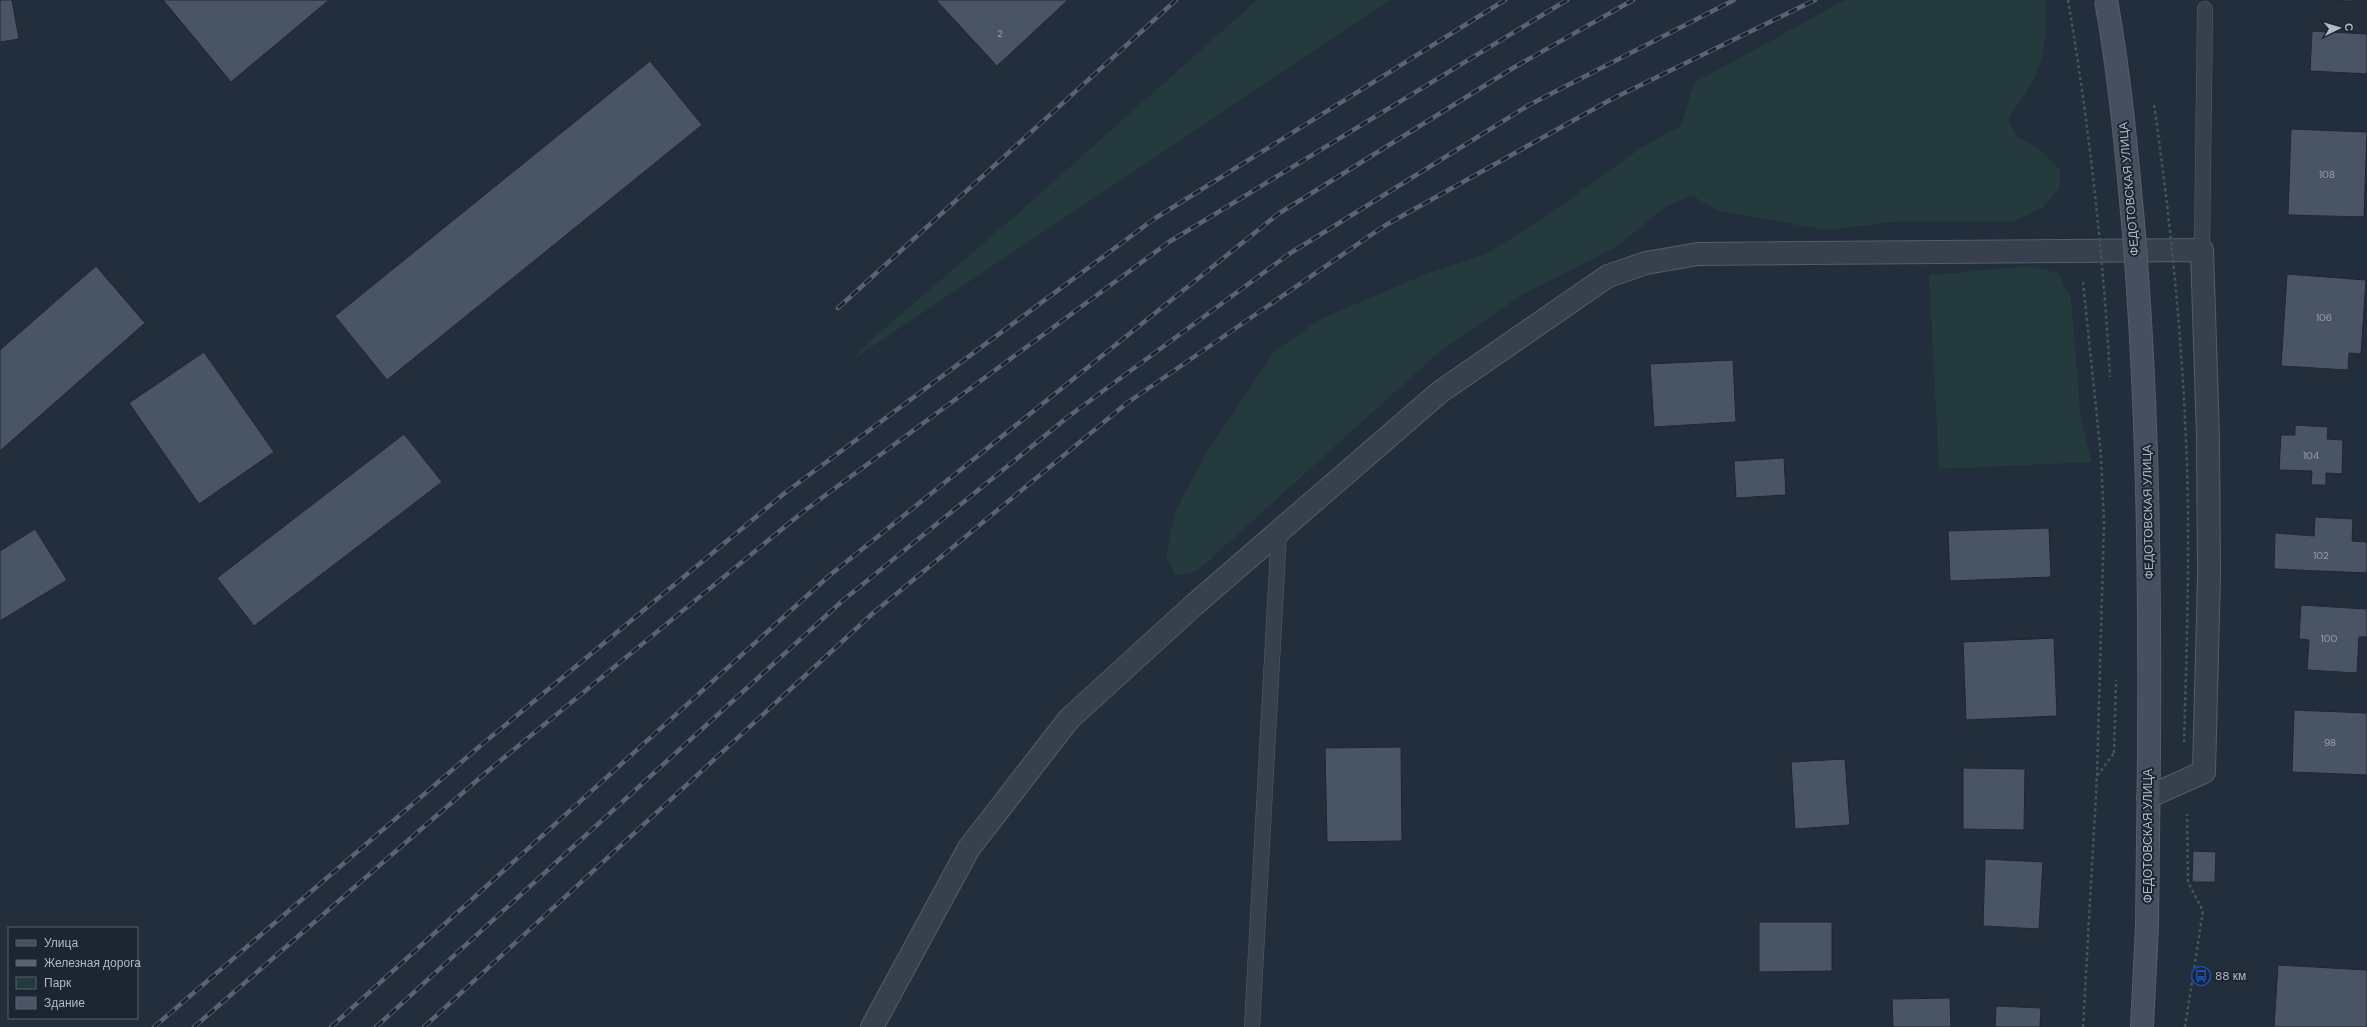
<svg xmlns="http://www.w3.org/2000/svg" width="2367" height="1027" font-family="'DM Sans',sans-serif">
<rect width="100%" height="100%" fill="#232e3c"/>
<!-- green -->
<path fill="#253a3d" d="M1257,0H1390L852,360L878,334L1014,217Z
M1845,0H2045C2048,25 2045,56 2034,79C2027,93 2015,105 2008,120L2017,137L2038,148L2060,169V188L2043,207L2015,221L1892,222L1827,230L1718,211L1691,195L1664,208L1616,247L1520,296L1438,353L1197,571L1176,576L1166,557L1176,510L1207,452L1274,352L1321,319L1426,274L1486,254L1547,216L1642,147L1681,126L1694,83Z
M2031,266L2058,273L2071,297L2081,422L2092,462L1939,469L1929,275Z"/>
<!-- building -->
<path fill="#495465" stroke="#1e2733" d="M0,0H12L19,39L0,42Z
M163,0H329L231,82Z
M936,0H1068L997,66Z
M2332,0H2354V2Z
M2312,31L2367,34V74L2310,71Z
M650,61L702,125L387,380L335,316Z
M2291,129L2367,132L2364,217L2288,215Z
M96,266L145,323L0,451V350Z
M2287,274L2366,280L2361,354L2349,353L2348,370L2281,366Z
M204,352L274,452L199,504L129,403Z
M1733,360L1736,422L1654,427L1650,364Z
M2295,425L2328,427L2327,439L2343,440L2342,474L2326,473V485H2311L2312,471L2279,470L2281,435H2295Z
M404,434L442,482L254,626L217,578Z
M1784,458L1786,495L1736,498L1734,461Z
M2315,517L2353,519L2352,541L2367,542V573L2274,569L2275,533L2314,536Z
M2049,528L2051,577L1950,581L1948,531Z
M35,529L67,580L0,621V551Z
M2301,605L2367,609V637H2359L2357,673L2307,670L2309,640L2299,639Z
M2054,638L2057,716L1966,720L1963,642Z
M2294,710L2367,713V775L2292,772Z
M1401,747L1402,841L1327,842L1325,748Z
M1845,759L1850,825L1795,829L1791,762Z
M1963,768L2025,769L2024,830L1963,829Z
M2193,851L2216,852L2215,882H2192Z
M1985,859L2043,862L2039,929L1983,926Z
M1759,922H1832V971L1759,972Z
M2278,965L2367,970V1027H2274Z
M1950,998L1951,1027H1893L1892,999Z
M1996,1006L2041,1008L2040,1027H1995Z"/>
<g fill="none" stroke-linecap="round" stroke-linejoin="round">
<defs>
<path id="service" d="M2202,250L2205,9
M1252,1027L1279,532"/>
<path id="minor" d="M872,1027L969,848L1069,719L1194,605L1440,392L1608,276L1646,263L1698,254L2202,250L2208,437L2209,575L2204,772L2148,797"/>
<path id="secondary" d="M2142,1027L2147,927L2149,754"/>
</defs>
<!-- service casing -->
<use href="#service" stroke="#555d6a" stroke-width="16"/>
<!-- minor casing -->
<use href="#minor" stroke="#555d6a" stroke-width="24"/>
<!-- secondary casing -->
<use href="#secondary" stroke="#555d6a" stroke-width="24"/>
<!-- path -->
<path stroke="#43575a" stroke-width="2.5" stroke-dasharray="3 3" stroke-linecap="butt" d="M2083,282L2101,456L2104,523L2097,776
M2083,1027L2097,776L2114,753
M2185,1027L2203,911L2188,882L2187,814"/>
<!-- service -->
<use href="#service" stroke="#37404c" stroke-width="15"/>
<!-- minor -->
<use href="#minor" stroke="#37404c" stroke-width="22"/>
<!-- secondary -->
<use href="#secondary" stroke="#454f5f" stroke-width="22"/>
<defs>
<path id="rail" d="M838,308L1176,0
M154,1027L480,746L786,492L1154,219L1505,0
M194,1027L489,770L804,511L1169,242L1567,0
M331,1027L830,575L1278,214L1513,68L1633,0
M376,1027L841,602L1069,416L1289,254L1529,105L1734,0
M424,1027L872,614L1127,403L1384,226L1610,100L1815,0"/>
</defs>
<!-- rail casing -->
<use href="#rail" stroke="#596374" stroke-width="4.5"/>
<!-- rail -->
<use href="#rail" stroke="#1c2531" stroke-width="3" stroke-dasharray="9" stroke-linecap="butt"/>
<defs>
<path id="secondary-bridge" d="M2106,0C2120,77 2127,155 2134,234C2148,407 2150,580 2149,754"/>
</defs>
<!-- secondary-bridge casing -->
<use href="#secondary-bridge" stroke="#555d6a" stroke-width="24" stroke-linecap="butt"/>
<!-- path-bridge -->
<path stroke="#43575a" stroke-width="2.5" stroke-dasharray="3 3" stroke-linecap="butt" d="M2068,0C2089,124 2103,251 2110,377
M2154,105C2169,209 2180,315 2185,420C2191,528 2187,637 2184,745
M2114,753L2116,680"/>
<!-- secondary-bridge -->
<use href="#secondary-bridge" stroke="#454f5f" stroke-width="22"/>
</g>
<!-- icons -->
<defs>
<symbol id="bus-ring" viewBox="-11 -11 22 22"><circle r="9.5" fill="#1c2531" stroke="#1a4fb4" stroke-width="1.5"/><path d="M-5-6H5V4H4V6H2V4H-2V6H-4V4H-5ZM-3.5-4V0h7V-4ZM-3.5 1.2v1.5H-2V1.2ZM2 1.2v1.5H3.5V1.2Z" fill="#1a4fb4"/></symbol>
</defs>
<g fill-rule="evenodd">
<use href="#bus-ring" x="2190" y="965" width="22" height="22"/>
</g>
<g text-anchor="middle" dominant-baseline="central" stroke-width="4" stroke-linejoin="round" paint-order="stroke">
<!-- number labels -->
<g font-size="10" fill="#98a0af">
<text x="1000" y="33">2</text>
<text x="2327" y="174">108</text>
<text x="2324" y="317">106</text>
<text x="2311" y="455">104</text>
<text x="2321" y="555">102</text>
<text x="2329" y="638">100</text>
<text x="2330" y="742">98</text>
</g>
<!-- street labels -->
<g font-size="12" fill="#b2bac8" stroke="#1c2531">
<text transform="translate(2129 189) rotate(-95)">ФЕДОТОВСКАЯ УЛИЦА</text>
<text transform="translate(2148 512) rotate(-91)">ФЕДОТОВСКАЯ УЛИЦА</text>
<text transform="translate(2148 836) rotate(-90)">ФЕДОТОВСКАЯ УЛИЦА</text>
</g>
<!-- poi labels -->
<g font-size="12" fill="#b2bac8" stroke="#1c2531" text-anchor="start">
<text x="2215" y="976">88 км</text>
</g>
</g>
<!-- legend -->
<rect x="8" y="927" width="130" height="92" fill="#1c2531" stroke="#58616d"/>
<rect x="16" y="940" width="20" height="6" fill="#454f5f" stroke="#58616d"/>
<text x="44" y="947" font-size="12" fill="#b2bac8">Улица</text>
<rect x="16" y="960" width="20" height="6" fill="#596374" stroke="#58616d"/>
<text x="44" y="967" font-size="12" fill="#b2bac8">Железная дорога</text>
<rect x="16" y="977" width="20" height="12" fill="#253a3d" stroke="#58616d"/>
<text x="44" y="987" font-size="12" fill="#b2bac8">Парк</text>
<rect x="16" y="997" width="20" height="12" fill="#495465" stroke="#58616d"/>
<text x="44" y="1007" font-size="12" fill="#b2bac8">Здание</text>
<!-- north arrow -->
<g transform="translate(2339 28) rotate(85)" stroke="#1c2531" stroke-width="3" paint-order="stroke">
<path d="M0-3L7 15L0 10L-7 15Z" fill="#b2bac8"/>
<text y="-6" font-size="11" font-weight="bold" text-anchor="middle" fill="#b2bac8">С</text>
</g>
</svg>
